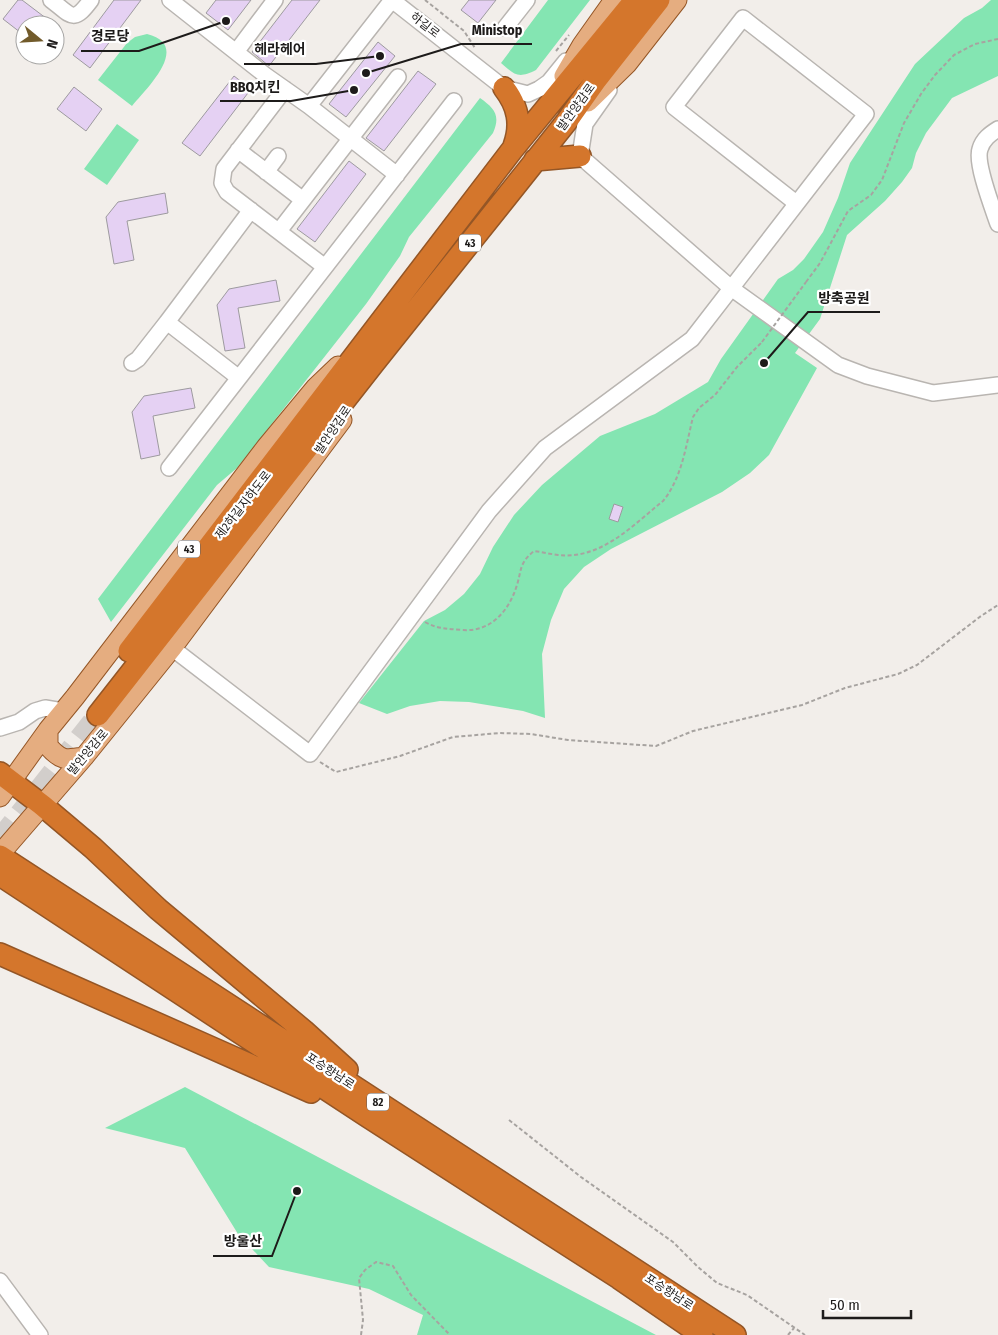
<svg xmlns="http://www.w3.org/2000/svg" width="998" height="1335" font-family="'Fira Sans Condensed','Noto Sans KR',sans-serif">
<rect width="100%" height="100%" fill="#f2eeea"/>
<!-- green -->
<path fill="#84e5b2" d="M548,0H590L536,70C518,79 515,75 501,63Z
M991,0H998V76L952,98L926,133L916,153L912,168L902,182L885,201L847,235L820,319L795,353L817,368L769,455L750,473L722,492L611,549L584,567L564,589L551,620L542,654L545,718L523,711L469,702L440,701L410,706L387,714L359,703L424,621L445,610L464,594L480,574L493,547L514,515L542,485L600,436L655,414L708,382L721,359L778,279L793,270L804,259L823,232L838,198L850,163L915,64L964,18L982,8Z
M147,34C192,45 147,88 132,106L98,80L127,43L135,37Z
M480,98C494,108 501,115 493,133L409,237L400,256L366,304L237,468L217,485L111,622L98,599Z
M117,124L139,140L107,185L84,169Z
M185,1087L656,1335H417L423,1315L369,1289L269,1267L238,1234L185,1148L105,1128Z"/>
<!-- building -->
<path fill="#e5d1f3" stroke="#9d9a9f" d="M18,0H22L55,25H25V36L3,19Z
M114,0H141L90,68L73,55Z
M216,0H251L228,30L206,13Z
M292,0H320L269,66L252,52Z
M469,0H496L478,23L461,10Z
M378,42L395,56L346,117L329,104Z
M418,71L436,84L384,151L366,138Z
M234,76L251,89L200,156L182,143Z
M74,87L102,109L86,131L57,109Z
M349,161L366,174L315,242L297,229Z
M165,193L168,213L127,221L134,260L114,264L106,217L118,202Z
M276,280L280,301L238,308L245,348L225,351L217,305L229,289Z
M191,388L195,408L153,416L160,455L141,459L132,412L144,396Z
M614,504L623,507L618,522L609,519Z"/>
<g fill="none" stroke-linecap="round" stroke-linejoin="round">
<!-- highway-tunnel -->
<path stroke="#d2cecb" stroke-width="21" stroke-dasharray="21 11" stroke-linecap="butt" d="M0,839L98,715"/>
<defs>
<path id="minor" d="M51,0C72,16 73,24 91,0
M170,0L265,75L309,106L392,0
M392,0L504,88L528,94L539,89L549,82L566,61
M505,28L527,0
M236,52L275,0
M285,89L224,169L222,183L227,192L325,267
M609,90L585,124L580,156L731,288L838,365L867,376L933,393L998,385
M309,106L397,175
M998,129C990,134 983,139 980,149C975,163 993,209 998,224
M238,150L303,200
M266,172L278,156
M279,231L398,77
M132,363L138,359L167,322
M239,378L167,322L251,210
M169,468L454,101
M172,648L310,754L489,511L545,448L692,339L866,114L743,18L674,107L796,203
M0,728L19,722L35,711L45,708L57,710L62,713
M0,1281L40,1335"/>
<path id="major" d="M564,76L582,45L614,0
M588,102L627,64L677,0
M48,730V746C61,761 65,760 84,757
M0,797L48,730L75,697L267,446L316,387L338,366
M0,854L84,757L172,648L342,420"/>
<path id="highway" d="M504,88C518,106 522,124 514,146
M535,160L580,156
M129,651L512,150L635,0
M98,715L373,364L567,121L596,80L659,0
M0,773L42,805L93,848L158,909L304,1031L347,1070
M0,856L735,1335
M0,875L367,1116L619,1278L702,1335
M0,954L311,1092"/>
</defs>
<!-- minor casing -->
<use href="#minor" stroke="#b9b5b1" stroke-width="18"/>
<!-- major casing -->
<use href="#major" stroke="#945626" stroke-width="21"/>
<!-- highway casing -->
<use href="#highway" stroke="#945626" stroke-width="24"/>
<!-- path -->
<path stroke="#a7a3a0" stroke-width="2" stroke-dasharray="4 2.5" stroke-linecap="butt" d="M425,0L464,31L475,48
M556,51L569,35
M806,282L820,263L848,211L871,195L882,180L904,123L921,94L935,75L954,55L975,44L998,39
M425,622C437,629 449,629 463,630C490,632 508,612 516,588C522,571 518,564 534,551C542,552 550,554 558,555C601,560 633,525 663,501C682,478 686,445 693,417L699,408L715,395L737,367L762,342
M320,762L336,772L400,756L453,737L500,733L531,734L568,740L656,746L693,731L802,705L845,688L898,674L917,665L981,616L998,605
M509,1120L581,1177L673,1242L698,1267L717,1283L747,1295L805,1335
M361,1335L363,1320L359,1278L365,1270L376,1262L393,1266L411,1295L450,1335
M788,1335L794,1328"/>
<!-- minor -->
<use href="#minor" stroke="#fff" stroke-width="15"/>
<!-- major -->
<use href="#major" stroke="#e5ad80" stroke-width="19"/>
<!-- highway -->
<use href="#highway" stroke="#d4762c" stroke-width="21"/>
<!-- path-bridge -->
<path stroke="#a7a3a0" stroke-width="2" stroke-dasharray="4 2.5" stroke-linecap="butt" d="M762,342L806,282"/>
</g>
<g text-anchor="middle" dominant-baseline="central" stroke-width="4.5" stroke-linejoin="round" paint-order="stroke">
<!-- shield labels -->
<g fill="#fff" stroke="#615f5f" stroke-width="1">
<rect x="459" y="234.5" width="22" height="17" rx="4"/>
<rect x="178" y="540.5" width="22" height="17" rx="4"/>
<rect x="367" y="1093.5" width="22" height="17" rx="4"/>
</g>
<g font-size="11" font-weight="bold" fill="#1d1b1a">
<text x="470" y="243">43</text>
<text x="189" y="549">43</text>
<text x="378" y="1102">82</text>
</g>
<!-- street labels -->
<g font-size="12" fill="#1d1b1a" stroke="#fff">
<text transform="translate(425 25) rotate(38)">하길로</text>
<text transform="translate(576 107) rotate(-54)">발안양감로</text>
<text transform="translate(333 430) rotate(-56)">발안양감로</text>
<text transform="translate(243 505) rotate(-52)">제2하길지하도로</text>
<text transform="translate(88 752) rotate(-50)">발안양감로</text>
<text transform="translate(330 1071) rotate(33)">포승향남로</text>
<text transform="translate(669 1292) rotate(33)">포승향남로</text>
</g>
</g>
<!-- callouts -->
<path fill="none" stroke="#1d1b1a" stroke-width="2" d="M366 73L461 44H532M226 21L139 51H81M380 56L316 64H244M354 90L291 101H220M764 363L808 312H880M297 1191L272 1256H213"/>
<g fill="#1d1b1a" stroke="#fff" stroke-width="2">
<circle cx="366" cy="73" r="5"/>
<circle cx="226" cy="21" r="5"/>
<circle cx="380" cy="56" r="5"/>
<circle cx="354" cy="90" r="5"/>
<circle cx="764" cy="363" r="5"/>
<circle cx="297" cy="1191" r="5"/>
</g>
<g font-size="14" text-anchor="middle" font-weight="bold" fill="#1d1b1a" stroke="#fff" stroke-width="4.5" stroke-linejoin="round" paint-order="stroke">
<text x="497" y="35">Ministop</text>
<text x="110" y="41">경로당</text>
<text x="280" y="54">헤라헤어</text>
<text x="255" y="92">BBQ치킨</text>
<text x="844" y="303">방축공원</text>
<text x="243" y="1246">방울산</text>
</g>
<!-- north arrow -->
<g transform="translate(40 40) rotate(108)"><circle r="24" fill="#ffffff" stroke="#a5a4a3"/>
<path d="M0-4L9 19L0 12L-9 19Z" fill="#725b2b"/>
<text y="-8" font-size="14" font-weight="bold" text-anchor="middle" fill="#1d1b1a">N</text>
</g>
<!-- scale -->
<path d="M823 1310v8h88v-8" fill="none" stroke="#1d1b1a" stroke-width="2.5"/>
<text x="830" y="1310" font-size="15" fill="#1d1b1a" stroke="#ffffff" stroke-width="4" paint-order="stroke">50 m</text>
</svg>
